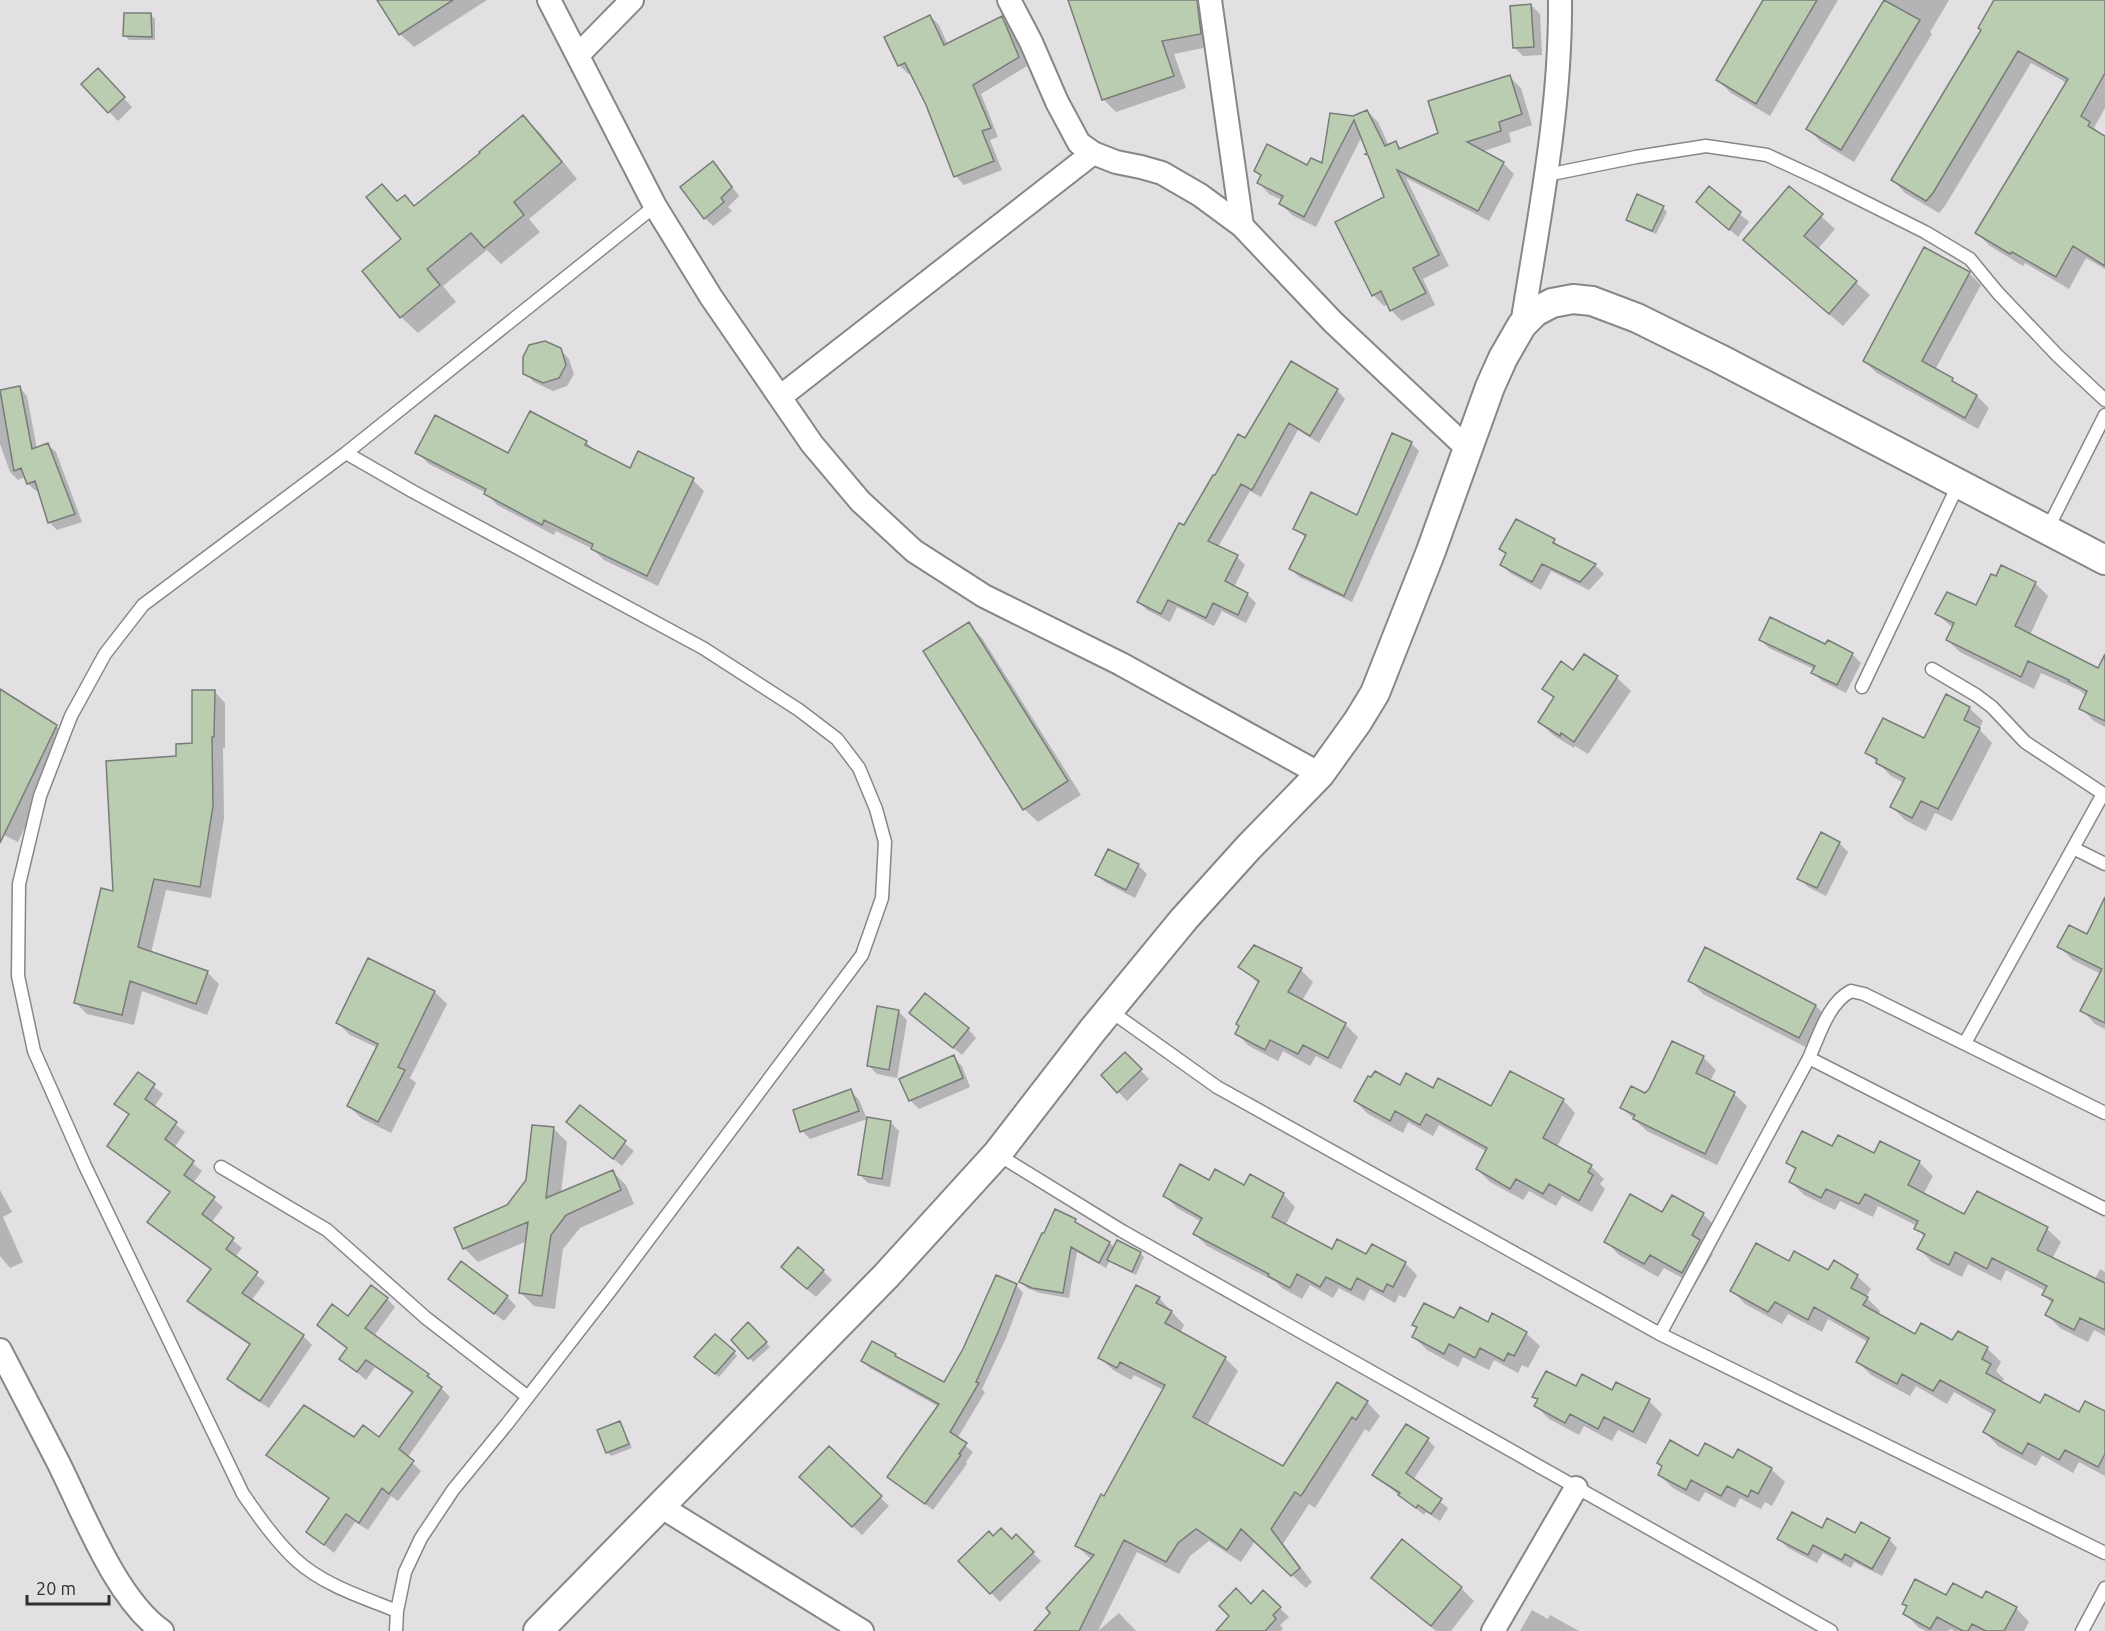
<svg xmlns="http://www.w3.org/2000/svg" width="2105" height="1631" font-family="Ubuntu,sans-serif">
<rect width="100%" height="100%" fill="#e2e0e3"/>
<!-- shadow -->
<path fill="#0003" d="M387,0H487L414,47L400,34Z
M1070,0H1213V46L1174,54L1186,88L1116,112L1103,99Z
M1764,0H1838L1770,116L1731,93L1718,80Z
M1886,0H1949L1930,32L1932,34L1854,162L1821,142L1808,129Z
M1996,0H2105V108L2094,128L2105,137V269L2086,258L2069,289L2025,263L2023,266L1990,246L1977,233L2067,83L2031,63L1945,206L1939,213L1905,193L1893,180L1982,31Z
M1531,5L1540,14L1542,55L1523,56L1514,47Z
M151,15L155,19V40H129L125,36Z
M930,16L939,25L948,45L1002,18L1011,27L1027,66L981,94L998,137L990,140L1002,170L964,185L956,176L928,105L912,72L908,74L899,65Z
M1510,77L1521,88L1532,125L1509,133L1511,142L1481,152L1503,163L1514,174L1489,221L1406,178L1449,266L1423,279L1435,305L1402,321L1391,310L1388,304L1384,306L1373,295L1386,198L1362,136L1316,227L1292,215L1281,204L1282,200L1269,194L1259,183L1262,177L1256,171L1323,166L1353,118L1367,111L1378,122L1389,146L1396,143L1402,149L1440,134Z
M106,79L132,107L118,121L83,84Z
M523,117L540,133L577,179L529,219L540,232L501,264L487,250L443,286L456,302L418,333L401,317L403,240L382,186L398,202L405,197L415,207L482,154Z
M721,172L739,196L728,207L732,211L713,226L705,218Z
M1709,188L1749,222L1738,237L1707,210Z
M1790,188L1835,229L1818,249L1870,295L1843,326L1758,253Z
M1663,208L1667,212L1656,234L1631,223L1627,219Z
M1969,273L1981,285L1935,370L1977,396L1989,408L1978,429L1877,373L1864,361Z
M560,349L569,359L574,374L567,386L553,391L534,382L525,373Z
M20,388L27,396L37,449L48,445L56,452L82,522L57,530L49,522L39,490L36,491L28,484L25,477L18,480L10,472L0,444V391Z
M1337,390L1345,399L1319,443L1298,430L1261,497L1250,491L1218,547L1237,557L1245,565L1234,587L1247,594L1256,603L1246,623L1222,611L1214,626L1177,607L1170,622L1147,610L1139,602L1185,527L1245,440Z
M586,442L596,452L630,471L693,480L704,491L658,586L604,560L593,549L556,531L554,535L497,505L486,493L429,464L417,452L509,455Z
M1411,443L1419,451L1352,602L1299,577L1291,569L1306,538L1295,528L1358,517Z
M1554,541L1563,549L1595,565L1604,574L1589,590L1551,571L1541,590L1510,573L1502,565L1507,555L1501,549Z
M2035,583L2048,596L2030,635L2105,673V727L2094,721L2081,708L2087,696L2079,690L2041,673L2034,689L1960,652L1947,640L1953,628L1937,614L1977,607Z
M968,624L982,638L1081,795L1038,822L1024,809Z
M1760,640L1826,646L1852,654L1861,663L1846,693L1822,681L1813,672L1814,669L1769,648Z
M1585,656L1617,678L1631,691L1588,754L1575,746L1574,748L1553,735L1539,721L1555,699L1544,689L1574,672Z
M214,691L225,703V748H223L224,818L211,898L166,890L151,953L207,972L219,984L207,1015L142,991L134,1025L87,1014L76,1003L115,893L193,745Z
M0,694L56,726L68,739L18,842L0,833Z
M1969,708L1983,721L1979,729L1992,743L1952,821L1935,813L1926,831L1905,820L1892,807L1904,783L1891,776L1867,752L1924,740Z
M1839,843L1848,852L1826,896L1808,887L1799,878Z
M1138,865L1147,874L1135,898L1106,883L1097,875Z
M2105,922V1029L2095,1024L2082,1010L2101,974L2073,960L2059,947L2087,936Z
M1706,949L1816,1006L1829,1019L1813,1051L1703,994L1690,980Z
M1240,967L1301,970L1313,982L1302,1001L1345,1024L1358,1037L1341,1069L1316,1056L1310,1066L1283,1051L1278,1061L1249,1046L1237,1034L1259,984Z
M435,992L447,1004L410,1078L416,1083L391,1133L361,1118L349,1106L378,1048L350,1035L338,1023Z
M898,1011L907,1020L897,1078L877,1074L869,1066Z
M920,1021L968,1029L976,1038L962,1055Z
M1125,1054L1149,1079L1127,1101L1103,1076Z
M953,1057L962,1066L970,1087L919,1109L910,1100Z
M1703,1057L1716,1070L1710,1081L1734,1094L1747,1106L1717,1165L1647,1131L1622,1108L1646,1095Z
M138,1074L163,1094L154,1107L185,1132L174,1148L202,1171L193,1183L223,1207L211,1223L242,1248L235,1257L265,1282L251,1301L303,1336L312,1345L269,1408L237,1388L229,1379L251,1346L197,1310L189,1301L212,1270L158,1231L149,1222L171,1193L117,1154L109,1146L130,1116L116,1104Z
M1401,1087L1434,1090L1491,1108L1563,1100L1575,1113L1557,1147L1591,1166L1604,1179L1600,1184L1605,1189L1592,1212L1562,1196L1556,1206L1529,1191L1523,1200L1490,1182L1477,1169L1487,1152L1439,1125L1433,1136L1408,1122L1403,1133L1368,1114L1355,1101Z
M851,1091L859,1100L867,1119L810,1139L802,1131Z
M580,1107L634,1151L622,1166L568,1122Z
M890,1122L899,1131L890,1187L868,1183L859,1174Z
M553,1128L567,1142L561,1193L612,1171L626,1185L634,1204L580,1228L563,1249L555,1309L534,1306L520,1292L527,1241L478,1262L464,1248L456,1229L508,1207L527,1180Z
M1881,1143L1919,1162L1933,1176L1923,1195L1965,1216L1978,1193L2047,1229L2061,1242L2052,1259L2095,1279L2100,1269L2105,1272V1336L2094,1330L2088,1342L2060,1328L2047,1315L2053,1304L2044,1295L2046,1291L2006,1270L2001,1281L1968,1264L1962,1277L1932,1262L1919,1249L1925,1237L1916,1228L1917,1226L1878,1206L1873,1217L1840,1201L1835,1210L1804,1195L1791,1182L1796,1171L1788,1163L1833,1148L1875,1155Z
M1210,1182L1283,1194L1295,1207L1285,1226L1332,1251L1405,1263L1417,1275L1405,1298L1399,1295L1395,1303L1370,1289L1364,1301L1339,1288L1333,1298L1310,1285L1302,1299L1282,1288L1276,1282L1207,1246L1195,1234L1202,1222L1177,1208L1165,1196Z
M0,1190L12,1212L3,1217L23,1262L10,1268L0,1256Z
M1703,1214L1717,1228L1706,1247L1713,1254L1695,1285L1664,1268L1658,1277L1619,1255L1606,1241L1663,1215Z
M1075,1221L1081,1227L1110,1243L1115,1248L1140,1253L1144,1257L1136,1275L1110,1260L1106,1268L1077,1252L1069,1298L1040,1293L1027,1288L1021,1282Z
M1789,1263L1857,1276L1871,1289L1866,1297L1880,1311L1878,1315L1916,1336L1953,1342L1958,1333L1987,1348L2001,1362L1996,1371L2004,1379L2001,1383L2041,1405L2080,1414L2105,1413V1476L2079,1462L2073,1473L2042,1455L2036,1466L1998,1446L1985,1432L1994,1415L1954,1392L1947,1404L1916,1386L1910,1396L1871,1375L1858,1362L1868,1342L1828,1319L1822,1332L1788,1314L1782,1324L1745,1304L1732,1290Z
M823,1271L832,1280L816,1297L792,1276Z
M450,1279L507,1297L516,1306L504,1321Z
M1016,1285L1023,1293L1006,1338L982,1389L985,1392L957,1439L973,1452L966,1462L967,1464L933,1510L889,1477L939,1407L870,1368L862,1361L895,1355L902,1362L944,1384Z
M1159,1298L1184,1325L1180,1333L1225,1358L1238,1371L1207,1426L1284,1468L1367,1402L1380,1416L1369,1432L1365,1429L1315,1508L1309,1504L1283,1544L1312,1582L1306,1588L1255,1541L1241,1562L1209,1541L1190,1556L1179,1574L1137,1552L1098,1631H1047L1092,1560L1077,1546L1164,1390L1134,1375L1131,1380L1113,1370L1100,1357Z
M387,1299L395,1307L374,1336L428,1375L450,1397L407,1458L421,1471L398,1501L391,1496L368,1530L355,1522L334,1553L308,1532L330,1500L277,1463L268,1455L354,1439H379L413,1394L375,1367L366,1380L341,1359L348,1349L319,1325L348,1318Z
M1455,1321L1489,1324L1526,1333L1540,1346L1528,1368L1522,1365L1518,1373L1494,1360L1489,1370L1463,1357L1458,1367L1427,1350L1414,1337L1418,1329L1414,1325Z
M748,1324L770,1347L753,1362L733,1340Z
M734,1352L737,1356L719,1377L700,1361Z
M1576,1388L1612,1392L1649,1401L1662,1414L1646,1444L1618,1430L1612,1441L1584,1426L1579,1435L1549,1419L1536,1406L1539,1401L1534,1396Z
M619,1423L623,1427L632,1448L611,1456L607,1452Z
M1428,1440L1435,1447L1413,1480L1448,1508L1440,1521L1426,1512L1424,1515L1374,1475Z
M829,1448L889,1506L862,1535L810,1486Z
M1699,1458L1771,1469L1785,1482L1772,1506L1765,1502L1761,1509L1740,1498L1735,1508L1705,1492L1699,1502L1673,1488L1659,1475Z
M1822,1530L1889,1539L1897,1548L1882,1576L1854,1562L1851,1568L1823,1553L1817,1563L1788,1548L1779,1539Z
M1016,1536L1041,1561L1000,1602L960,1561L993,1538L1012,1541Z
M1373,1578L1461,1588L1474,1601L1451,1631H1436L1386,1591Z
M1263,1592L1289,1617L1280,1625L1283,1628L1281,1631H1220L1251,1606Z
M1947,1597L1983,1600L2016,1608L2029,1622L2024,1631H1954L1950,1629L1949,1631H1926L1918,1627L1905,1613L1908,1607L1904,1603Z
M1532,1610L1548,1619L1550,1615L1579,1631H1520Z
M1119,1613L1136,1631H1098Z"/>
<!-- building -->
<path fill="#bacdb1" stroke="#797c78" stroke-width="1.5" d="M377,0H453L399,35Z
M1068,0H1197L1201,34L1162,41L1174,76L1102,100Z
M1763,0H1817L1756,104L1716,80Z
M1884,0L1920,20L1841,150L1806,129Z
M1994,0H2105V73L2081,116L2090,122L2088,126L2105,136V266L2073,246L2056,277L2012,252L2010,254L1975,233L2068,79L2018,51L1933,193L1926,201L1891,180L1981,30L1978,28Z
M1531,4L1534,47L1513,48L1510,6Z
M124,13H151L152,37L123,36Z
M930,15L944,45L1002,16L1019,57L973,85L991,128L982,131L994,161L954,177L926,105L905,63L898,66L884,37Z
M98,68L125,97L108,113L81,84Z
M1510,75L1522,114L1499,122L1501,131L1467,142L1504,162L1478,211L1397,170L1439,255L1413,268L1426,293L1390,311L1381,291L1372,296L1335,222L1384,197L1368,155L1365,154L1367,153L1354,120L1304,217L1279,204L1283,196L1257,183L1261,175L1254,171L1267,144L1307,165L1311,158L1322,163L1330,113L1353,116L1367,110L1385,146L1396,141L1399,149L1438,133L1428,101Z
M523,115L562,162L514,202L524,215L484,248L471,233L427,269L440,285L400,318L362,271L401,239L366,197L382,184L397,201L405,195L414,206L480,153L479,152Z
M713,161L732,187L721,198L724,202L704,219L680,187Z
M1709,186L1741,212L1729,230L1696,202Z
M1789,186L1823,214L1804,236L1857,281L1829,314L1743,240Z
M1637,194L1664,206L1652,231L1626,220Z
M1924,247L1970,272L1922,361L1953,378L1952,381L1977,395L1965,418L1863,361Z
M545,341L561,348L566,365L559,378L543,383L523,374V357L529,345Z
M1291,361L1338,389L1310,436L1289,423L1252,490L1241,484L1208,541L1238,555L1225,581L1248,593L1238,615L1213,603L1206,618L1168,600L1161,614L1137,602L1179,523L1184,525L1213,475H1215L1238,434L1245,438Z
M20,386L32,449L48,443L75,514L48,523L35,481L27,484L21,468L14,471L0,390Z
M530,411L587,441L585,445L630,468L638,451L694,478L647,576L591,549L593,544L544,520L542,525L484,494L486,489L415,453L435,415L508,453Z
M1392,433L1412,442L1344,596L1289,569L1306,535L1293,529L1311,492L1357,515Z
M1516,519L1555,539L1553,543L1596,564L1580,582L1542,564L1532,582L1500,565L1506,553L1499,549Z
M2001,565L2036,582L2015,626L2098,668L2105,654V721L2079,709L2087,691L2068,681L2069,680L2028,661L2021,677L1946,640L1954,623L1935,614L1947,592L1976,605L1991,574L1996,576Z
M1770,617L1825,644L1828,640L1853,653L1837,685L1811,673L1815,666L1759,640Z
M969,622L1068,781L1023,810L923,651Z
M1584,654L1618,676L1574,742L1561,733L1560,736L1538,722L1554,697L1542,689L1561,661L1573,670Z
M0,689L57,725L0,843Z
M192,690H215L214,737H212L213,806L200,887L154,879L138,947L208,971L196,1004L130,981L122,1015L74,1003L101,888L113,891L106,761L176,756V744L192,743Z
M1946,694L1970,707L1964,720L1980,728L1938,809L1921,801L1912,818L1890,807L1905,778L1876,763L1877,759L1865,753L1883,718L1924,738Z
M1821,832L1840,842L1817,888L1797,879Z
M1108,849L1139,864L1126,890L1095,875Z
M2105,897V1023L2080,1011L2102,969L2057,947L2069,925L2087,934Z
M1254,945L1302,968L1288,992L1346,1023L1328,1058L1303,1045L1298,1054L1270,1040L1265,1050L1235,1034L1239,1026L1236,1024L1259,981L1238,967Z
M1705,947L1816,1005L1799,1038L1688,981Z
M368,958L435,991L398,1067L405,1070L378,1122L347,1106L378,1044L336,1023Z
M925,993L969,1028L953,1048L909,1013Z
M877,1006L899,1010L889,1070L867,1066Z
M1672,1041L1704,1056L1696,1073L1735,1092L1705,1154L1633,1119L1635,1115L1620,1108L1631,1086L1645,1093L1649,1089Z
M1125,1052L1142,1069L1117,1093L1101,1075Z
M954,1055L963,1078L909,1101L899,1079Z
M1375,1071L1400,1085L1406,1073L1433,1088L1438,1078L1491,1106L1510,1071L1564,1099L1543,1138L1592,1165L1588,1172L1593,1175L1579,1201L1549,1184L1543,1194L1516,1179L1510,1189L1476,1169L1487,1148L1426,1114L1420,1125L1395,1111L1390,1121L1354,1101L1368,1076L1371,1077Z
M138,1072L155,1084L145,1099L177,1122L165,1139L194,1161L184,1175L215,1197L202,1214L234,1238L226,1249L258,1272L242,1293L304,1335L260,1401L227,1379L250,1344L187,1301L211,1269L147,1222L170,1192L107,1146L129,1114L114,1104Z
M851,1089L859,1111L800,1132L793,1110Z
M580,1105L626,1141L613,1159L566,1122Z
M867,1117L891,1121L882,1179L858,1175Z
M532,1125L554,1127L546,1198L613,1170L621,1190L566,1215L551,1235L542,1296L519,1293L528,1222L463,1249L454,1228L507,1205L526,1180Z
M1802,1131L1832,1146L1838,1135L1874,1153L1880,1141L1920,1161L1908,1185L1964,1214L1977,1191L2048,1227L2037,1250L2105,1283V1330L2080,1318L2074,1330L2045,1315L2053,1300L2042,1295L2047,1286L1992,1258L1987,1269L1955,1252L1949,1265L1917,1249L1925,1234L1914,1229L1918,1221L1865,1194L1859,1204L1826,1189L1821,1198L1789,1182L1796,1168L1786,1163Z
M1180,1164L1209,1180L1215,1169L1244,1185L1250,1174L1284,1193L1272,1217L1332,1249L1337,1239L1366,1254L1372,1244L1406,1262L1393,1287L1387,1284L1383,1292L1357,1278L1351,1290L1326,1277L1320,1287L1297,1274L1290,1288L1268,1276L1269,1274L1193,1234L1202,1218L1163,1196Z
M1630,1194L1662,1212L1672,1195L1704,1213L1692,1235L1700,1240L1682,1273L1650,1255L1644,1264L1604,1242Z
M1055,1209L1076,1219L1075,1222L1110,1242L1099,1263L1071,1247L1063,1293L1032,1288L1019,1282L1042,1233H1044Z
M1117,1240L1141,1252L1132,1272L1107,1260Z
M1756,1243L1789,1261L1794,1251L1828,1270L1834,1260L1858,1275L1851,1288L1868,1297L1863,1305L1915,1334L1921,1323L1952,1340L1958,1331L1988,1347L1982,1359L1991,1364L1986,1373L2040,1403L2045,1394L2079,1412L2085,1401L2105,1411V1454L2098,1467L2065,1450L2059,1460L2028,1443L2022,1454L1983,1432L1995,1410L1940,1380L1933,1391L1902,1374L1897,1384L1856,1362L1869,1338L1814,1307L1808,1320L1775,1302L1768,1312L1730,1291Z
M798,1247L824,1270L807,1289L781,1267Z
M461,1261L508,1296L494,1314L448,1279Z
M996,1275L1017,1284L999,1330L976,1382L979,1383L950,1432L967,1443L959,1454L961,1455L925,1504L887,1477L939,1404L861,1361L872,1341L896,1354L895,1356L944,1382L963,1349Z
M371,1285L388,1298L365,1328L429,1374L427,1376L442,1387L399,1449L414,1461L389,1494L382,1488L359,1523L346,1514L324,1545L306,1532L329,1498L266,1455L304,1405L354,1437L363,1425L379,1437L413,1392L366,1360L357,1372L339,1359L347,1348L317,1325L332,1304L348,1316Z
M1136,1285L1160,1297L1156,1303L1172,1311L1165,1323L1226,1357L1193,1417L1283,1466L1337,1382L1368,1401L1356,1420L1352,1417L1301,1496L1295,1492L1271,1529L1300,1568L1291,1576L1241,1529L1227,1550L1196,1529L1178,1543L1166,1562L1124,1540L1079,1631H1034L1050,1613L1046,1608L1094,1555L1075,1546L1101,1494L1104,1496L1165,1385L1120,1362L1117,1368L1098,1358Z
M1424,1303L1454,1318L1460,1307L1488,1322L1492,1313L1527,1332L1514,1356L1508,1353L1504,1361L1480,1348L1475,1358L1449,1344L1444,1354L1412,1337L1417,1327L1412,1325Z
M748,1322L767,1342L748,1359L731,1340Z
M715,1334L735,1351L715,1374L694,1357Z
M1546,1371L1576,1386L1582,1374L1612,1390L1616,1382L1650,1399L1633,1432L1604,1417L1598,1429L1570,1414L1565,1423L1534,1406L1538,1399L1532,1397Z
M620,1421L629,1444L606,1453L597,1430Z
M1406,1424L1429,1438L1406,1473L1442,1499L1431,1514L1418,1505L1416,1508L1398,1495L1400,1493L1372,1475Z
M1670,1440L1698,1456L1705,1443L1733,1458L1738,1449L1772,1468L1758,1494L1751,1490L1748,1497L1727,1486L1721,1496L1691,1480L1686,1490L1658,1475L1662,1466L1657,1463Z
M829,1446L882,1496L852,1527L799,1477Z
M1792,1512L1822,1528L1827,1518L1855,1533L1861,1522L1890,1538L1872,1569L1845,1554L1842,1560L1813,1545L1808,1555L1777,1539Z
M1001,1528L1012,1539L1016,1534L1034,1552L990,1594L958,1561L989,1531L993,1536Z
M1402,1539L1462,1587L1431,1626L1371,1578Z
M1915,1579L1946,1595L1953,1583L1982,1598L1986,1591L2017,1607L2004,1631H1986L1972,1624L1968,1631H1963L1937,1617L1930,1629L1903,1614L1907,1606L1902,1604Z
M1236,1588L1251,1604L1263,1590L1281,1607L1273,1615L1276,1619L1265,1631H1216L1229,1616L1219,1606Z"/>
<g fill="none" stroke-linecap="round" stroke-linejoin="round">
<defs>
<path id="service" d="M1547,175L1636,157L1706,146L1767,155L1821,180L1925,232L1970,259L1998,293L2057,355L2105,400
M346,453L412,491L703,648L799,710L837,739L859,768L876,809L885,842L882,898L862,955L610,1291L507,1424L453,1490L421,1538L405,1572L397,1611L396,1631
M2047,530L2105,415
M1932,669L1976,695L1992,707L2025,742L2105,795
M1862,687L1959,483
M2073,848L2105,864
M1109,1010L1217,1087L1660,1334L2105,1553
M1965,1043L2103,794
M1809,1058L2105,1209
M997,1154L1122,1231L1831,1631
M221,1167L327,1230L426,1318L528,1397
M1660,1334L1809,1058C1819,1036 1828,1003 1851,991L1864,994L2105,1113
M397,1611C362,1597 323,1585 295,1559C275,1540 259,1517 243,1494L85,1166L34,1051L18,976L19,884L40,796L71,716L105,654L143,605L346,453L655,206
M2082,1631L2105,1588"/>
<path id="minor" d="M549,0L655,206L711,297L812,444L860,501L914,551L984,596L1121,664L1320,774
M1009,0L1031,42L1057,102L1079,143L1093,153L1116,162L1141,167L1162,173L1200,195L1242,226L1333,322L1468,449
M1210,0L1242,226
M578,55L632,0
M1522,325C1539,217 1561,109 1560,0
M780,397L1093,153
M0,1350C19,1387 38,1423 57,1460C83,1511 115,1598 162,1631
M660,1506L862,1631
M1493,1631L1576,1488"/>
<path id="tertiary" d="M538,1631L886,1276L997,1154L1092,1031L1184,919L1248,848L1320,774L1358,721L1375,693L1431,551L1490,387L1503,358L1522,325L1535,312L1552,303L1573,299L1592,301L1637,318L1720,359L2105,560"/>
</defs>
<!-- service casing -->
<use href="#service" stroke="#898689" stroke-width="15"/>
<!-- minor casing -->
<use href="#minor" stroke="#898689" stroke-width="26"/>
<!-- tertiary casing -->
<use href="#tertiary" stroke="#898689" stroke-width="32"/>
<!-- service -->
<use href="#service" stroke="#fff" stroke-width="12"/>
<!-- minor -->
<use href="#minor" stroke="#fff" stroke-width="22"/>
<!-- tertiary -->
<use href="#tertiary" stroke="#fff" stroke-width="28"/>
</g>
<!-- scale -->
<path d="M27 1595v9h82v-9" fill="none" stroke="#302f30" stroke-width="3"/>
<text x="36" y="1595" font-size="18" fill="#302f30" stroke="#e2e0e3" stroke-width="4.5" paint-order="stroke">20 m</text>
</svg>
